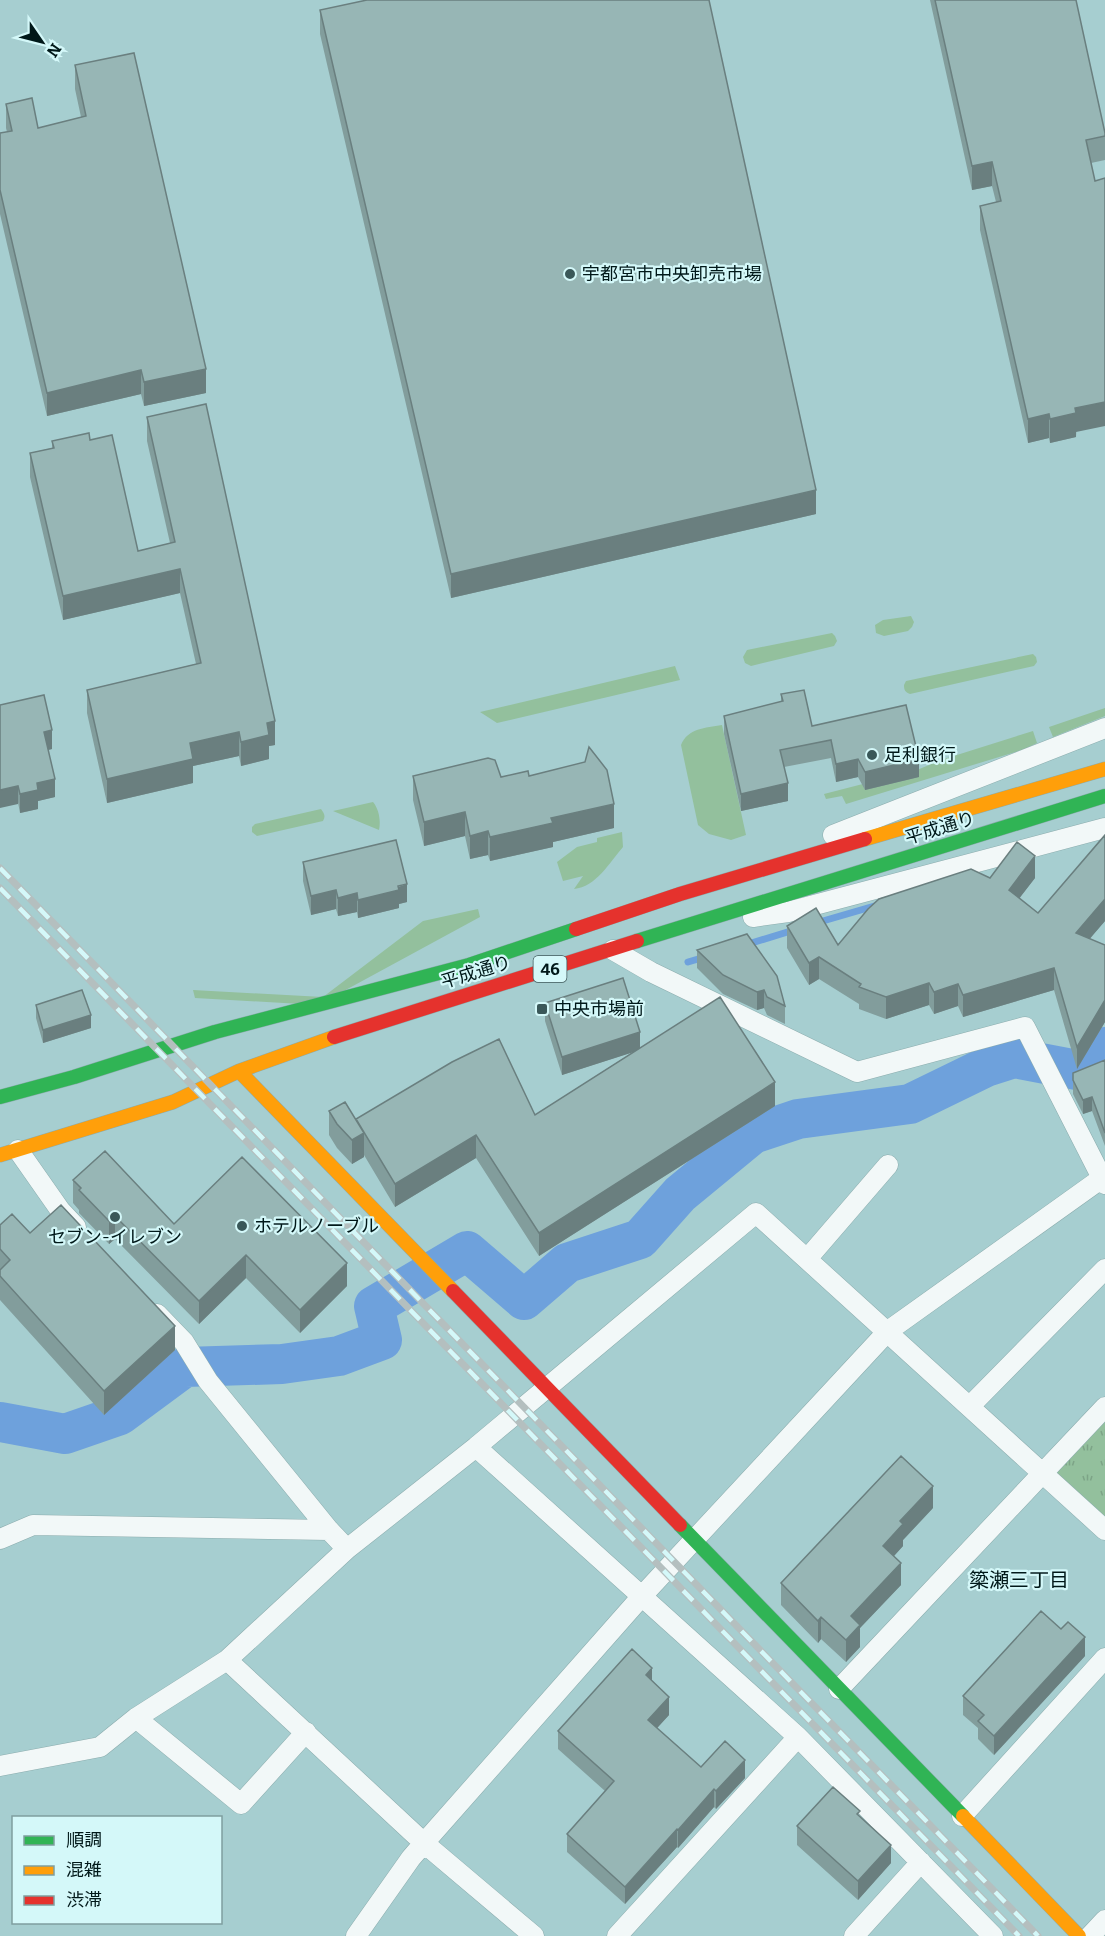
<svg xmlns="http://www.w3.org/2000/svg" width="1105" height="1936" font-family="Bitter,'Noto Sans JP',serif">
<defs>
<pattern id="park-tufts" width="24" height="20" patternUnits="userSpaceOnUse" patternTransform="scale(1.5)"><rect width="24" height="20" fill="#93c09d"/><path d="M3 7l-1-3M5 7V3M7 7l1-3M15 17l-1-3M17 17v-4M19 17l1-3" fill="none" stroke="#7da487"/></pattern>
</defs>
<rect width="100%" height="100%" fill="#a6ced0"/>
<!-- grass -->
<path fill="#93c09d" d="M911,616L914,622L912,627L908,631L884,636L876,633L875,625L883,620Z
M832,633L835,636L837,641L834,646L751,666L745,663L743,657L747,650Z
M1033,654L1036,657L1037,662L1034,666L910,694C905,692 904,690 904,685L906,681Z
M675,666L680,680L497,723L480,712Z
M1105,708V716L1053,737L1049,727Z
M722,725L746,835L731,840L709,834L698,825L681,745C688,728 705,728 722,725Z
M1033,731L1037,743L1025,749L846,804L842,796L826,799L824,794L917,770L941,760Z
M373,802C379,809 381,821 379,830L333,811Z
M321,809C324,813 326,816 323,821L257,836L252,832V827L255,824Z
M622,832L623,847C610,862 596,887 574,889L583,876L563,881L557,862L577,847L597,842V838Z
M478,909L480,917L318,1005L195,998L193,990L323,997L423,921Z"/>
<!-- park -->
<path fill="url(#park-tufts)" d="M1105,1415V1523L1057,1478V1466Z"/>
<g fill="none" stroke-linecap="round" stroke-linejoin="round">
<!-- stream -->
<path stroke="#6ea1dc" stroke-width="7" d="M816,923L878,905
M745,945L794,930
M688,962L705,957"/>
<!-- river -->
<path stroke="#6ea1dc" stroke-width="40" d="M0,1422L65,1434L120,1415L185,1367L282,1364L339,1356L382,1340L374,1306L467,1251L524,1300L567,1263L640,1239L680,1194L753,1134L798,1119L910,1104L986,1067L1014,1058L1077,1070L1096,1060L1105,1047"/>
<defs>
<path id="street" d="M833,835L1105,728
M753,917L788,912L1105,828
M613,950L651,972L857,1072L1025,1027L1105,1184
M18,1150L60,1210L76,1227
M807,1259L888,1165
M157,1314L184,1342L208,1381L329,1530L347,1549
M970,1406L1105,1269
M476,1447L798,1737L993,1936
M0,1539L33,1525L329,1530
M227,1660L424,1843L534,1936
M839,1689L1105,1407
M136,1718L241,1804L306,1732
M0,1766L100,1747L136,1718L227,1660L347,1549L476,1447L756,1213L1105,1530
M962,1816L1105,1658
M356,1936L411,1858L424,1843L642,1596L888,1331L1105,1176
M617,1936L798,1737
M854,1936L921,1862
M1090,1936L1105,1920"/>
<path id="fast" d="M637,941L1105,796
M0,1097L74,1077L215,1032L469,965L576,929
M680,1525L963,1816"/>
<path id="slow" d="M865,839L1105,769
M239,1071L453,1291
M0,1155L173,1102L239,1071L334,1037
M963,1816L1079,1936"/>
<path id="jam" d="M576,929L680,894L865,839
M334,1037L637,941
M453,1291L680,1525"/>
</defs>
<!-- street casing -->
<use href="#street" stroke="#8bacad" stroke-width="21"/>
<!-- fast casing -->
<use href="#fast" stroke="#8bacad" stroke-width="15"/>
<!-- slow casing -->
<use href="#slow" stroke="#8bacad" stroke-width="15"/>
<!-- jam casing -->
<use href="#jam" stroke="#8bacad" stroke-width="15"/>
<!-- street -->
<use href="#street" stroke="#f2f8f8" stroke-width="20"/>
<!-- fast -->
<use href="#fast" stroke="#30b455" stroke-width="14"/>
<!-- slow -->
<use href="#slow" stroke="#ff9f0a" stroke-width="14"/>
<!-- jam -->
<use href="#jam" stroke="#e5322d" stroke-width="14"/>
<defs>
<path id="rail" d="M0,868L1038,1936
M0,888L1019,1936"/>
</defs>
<!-- rail casing -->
<use href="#rail" stroke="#b4bfbf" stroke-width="7"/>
<!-- rail -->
<use href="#rail" stroke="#d4f8f9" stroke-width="4.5" stroke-dasharray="14" stroke-linecap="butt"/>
</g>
<!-- wall -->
<path fill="#829d9c" d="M930,0H1076L1105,133V160L1091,163L1076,437L1050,443L1049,438L1028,443L980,230V206L996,202L992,186L972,190Z
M320,10L816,514L451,598L320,34Z
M75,65L206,393L144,406L141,394L47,416L0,214V133L7,132L6,128V104L38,128L81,117L75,89Z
M147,417L275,745L269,746V759L241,766L239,756L193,766V783L107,803L87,713V690L196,664L180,593L63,620L30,477V453L52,448V441L90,440L138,551L170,543L147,441Z
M781,694L812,726L919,777L865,790L858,777L836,782L831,758L784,767L788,801L741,811L724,734V716L781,702Z
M0,705L52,749L48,750L55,797L38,801V809L20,813Z
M413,776L501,777L529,776L614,828L553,842V847L490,861L488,855L470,859L465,836L424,846L413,800Z
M1105,835V921L1089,939L1105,945V1022L1077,1069L1054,990L963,1017L958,1006L934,1014L929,1005L886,1019L859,1009V1004L819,979L809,985L787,948V926L838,945L990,878H1035L1019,898L1038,913Z
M303,862L407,902L399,904V908L358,918L357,912L338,916L336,909L311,915L303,881Z
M747,934L785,1006V1024L767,1015L764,1008L757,1010L723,994L697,968V950Z
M545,1003L640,1048L775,1106L539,1256L476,1158L395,1207L364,1155V1157L352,1164L337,1148L329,1135V1111L356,1121L535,1115L633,1052L562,1075L545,1021Z
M36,1005L91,1028L43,1043L36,1018Z
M1105,1060V1146L1092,1111L1083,1114L1073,1094V1073Z
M73,1180L174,1224L347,1286L300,1333L246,1278L199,1324L115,1239L109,1244L79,1213V1210L73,1203Z
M0,1225L175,1350L104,1415L0,1300Z
M933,1508L903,1540V1546L894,1556L901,1585L860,1628V1647L846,1662L821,1639L818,1643L781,1605V1583Z
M1085,1656L994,1755L978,1739V1728L963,1715V1696Z
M652,1681L669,1715L657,1728L701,1767L745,1778L716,1809L714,1807L678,1848L677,1847L625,1904L567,1852V1834L605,1791L558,1749V1731Z
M860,1816L891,1863L858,1900L797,1845V1826Z"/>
<!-- shaded-wall -->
<path fill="#6a7f7f" d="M992,162V186L972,190V166Z
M206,369V393L144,406V382Z
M141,370V394L47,416V393Z
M1105,402V426L1076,432V437L1050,443V419L1075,408Z
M1049,414V438L1028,443V419Z
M816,490V514L451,598V574Z
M180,569V593L63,620V596Z
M275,721V745L269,746V759L241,766V742L267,723Z
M52,730V749L44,751V732Z
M239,732V756L193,766V783L107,803V779L190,743Z
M858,759V777L836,782V764Z
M919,759V777L865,790V772Z
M55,779V797L38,801V809L20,813V794L37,783Z
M788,783V801L741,811V794Z
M18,786V804L0,808V790Z
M614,804V828L553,842V847L490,861V837L551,818Z
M465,812V836L424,846V822Z
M488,831V855L470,859V836Z
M1035,856V878L1009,912V890Z
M407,884V902L399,904V908L358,918V900Z
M336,890V909L311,915V896Z
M357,893V912L338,916V898Z
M1105,899V921L1076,955V933Z
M819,957V979L809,985V963Z
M1054,968V990L963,1017V995Z
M929,983V1005L886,1019V997Z
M958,984V1006L934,1014V992Z
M764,990V1008L757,1010V992Z
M1105,1000V1022L1077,1069V1047Z
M91,1015V1028L43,1043V1030Z
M640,1032V1050L562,1075V1057Z
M775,1082V1106L539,1256V1233Z
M1092,1097V1111L1083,1114V1100Z
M364,1133V1157L352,1164V1140Z
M476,1135V1158L395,1207V1184Z
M115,1216V1239L109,1244V1221Z
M246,1255V1278L199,1324V1301Z
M347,1263V1286L300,1333V1310Z
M175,1326V1350L104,1415V1391Z
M933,1486V1508L903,1540V1546L883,1568V1546L900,1521Z
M901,1563V1585L860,1628V1647L846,1662V1640L851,1616Z
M821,1617V1639L818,1643V1621Z
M1085,1637V1656L994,1755V1736Z
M652,1668V1686L646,1675Z
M669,1697V1715L648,1738V1720Z
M745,1760V1778L716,1809V1791Z
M714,1789V1807L678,1848V1830Z
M677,1829V1847L625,1904V1887Z
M891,1845V1863L858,1900V1881Z"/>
<!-- building -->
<path fill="#97b6b5" stroke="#6a7f7f" stroke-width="1.5" d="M367,0H709L816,490L451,574L320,10Z
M935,0H1076L1105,133V136L1086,140L1095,181L1105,178V402L1075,408L1076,413L1050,419L1049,414L1028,419L980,206L1001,201L992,162L972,166Z
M134,53L206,369L144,382L141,370L47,393L0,190V133L12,131L6,104L32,98L38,128L86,116L75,65Z
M206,404L275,721L267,723L269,735L241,742L239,732L190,743L193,759L107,779L87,690L201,663L180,569L63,596L30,453L54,448L52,441L89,433L90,440L112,435L138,551L175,542L147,417Z
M804,690L812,726L906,705L919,759L865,772L858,759L836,764L831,740L780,750L788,783L741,794L724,716L783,701L781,694Z
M44,695L52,730L44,732L55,779L37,783L38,790L20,794L18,786L0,790V705Z
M589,747L607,770L614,804L551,818L553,823L490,837L488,831L470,836L465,812L424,822L413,776L488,758L495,760L501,777L528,771L529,776L585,762Z
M1105,835V899L1076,933L1105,945V1000L1077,1047L1054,968L963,995L958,984L934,992L929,983L886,997L859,987L861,984L819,957L809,963L787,926L816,908L838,945L868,909L879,899L971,869L990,878L1017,842L1035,856L1009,890L1038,913Z
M396,840L407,884L398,886L399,890L358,900L357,893L338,898L336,890L311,896L303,862Z
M747,934L777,976L785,1006L767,997L764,990L757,992L723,975L697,950Z
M623,978L640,1032L562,1057L545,1003Z
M82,990L91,1015L43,1030L36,1005Z
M720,997L775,1082L539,1233L476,1135L395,1184L356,1119L452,1062L499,1039L535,1115Z
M1105,1060V1133L1092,1097L1083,1100L1073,1080V1073Z
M345,1102L364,1133L352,1140L337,1124L329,1111Z
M105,1151L174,1224L242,1157L347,1263L300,1310L246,1255L199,1301L115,1216L109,1221L79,1190L81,1188L73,1180Z
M61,1205L175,1326L104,1391L0,1276V1270L10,1260L0,1249V1225L12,1214L30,1233Z
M901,1456L933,1486L900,1521L903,1524L883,1546L901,1563L851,1616L860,1625L846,1640L821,1617L818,1621L781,1583Z
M1041,1611L1061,1629L1068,1622L1085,1637L994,1736L978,1721L984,1715L963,1696Z
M632,1649L652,1668L646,1675L669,1697L648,1720L701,1767L725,1741L745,1760L716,1791L714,1789L678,1830L677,1829L625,1887L567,1834L614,1781L558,1731Z
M833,1787L860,1811L857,1814L891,1845L858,1881L797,1826Z"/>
<!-- markers -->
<g fill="#3a5859" stroke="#d4f8f9" stroke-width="2">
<circle cx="570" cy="274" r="6"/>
<circle cx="872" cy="755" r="6"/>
<rect x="536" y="1003" width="12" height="12" rx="3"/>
<circle cx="115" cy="1217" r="6"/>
<circle cx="242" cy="1226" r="6"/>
</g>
<g text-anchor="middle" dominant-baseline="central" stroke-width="4.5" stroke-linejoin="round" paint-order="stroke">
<!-- shield labels -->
<rect fill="#d4f8f9" stroke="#405b5c" stroke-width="1.5" x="533.5" y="956" width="33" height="26" rx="4.5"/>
<g font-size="16" font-weight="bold" fill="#001819">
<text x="550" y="969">46</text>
</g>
<!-- poi labels -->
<g font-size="18" fill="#001819" stroke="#d4f8f9" text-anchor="start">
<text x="582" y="274">宇都宮市中央卸売市場</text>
<text x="884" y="755">足利銀行</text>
<text x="554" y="1009">中央市場前</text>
<text x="254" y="1226">ホテルノーブル</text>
<text x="115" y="1237" text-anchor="middle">セブン-イレブン</text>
</g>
<!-- street labels -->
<g font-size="18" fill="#001819" stroke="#d4f8f9">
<text transform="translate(940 828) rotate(-17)">平成通り</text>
<text transform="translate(476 972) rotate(-17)">平成通り</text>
</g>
<!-- neighbourhood labels -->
<g font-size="20" fill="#001819" stroke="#d4f8f9">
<text x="1019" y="1580">簗瀬三丁目</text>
</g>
</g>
<!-- legend -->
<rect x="12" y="1816" width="210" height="108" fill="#d4f8f9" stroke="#7f9e9f" stroke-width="1.5"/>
<rect x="24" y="1836" width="30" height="9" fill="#30b455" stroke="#7f9e9f" stroke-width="1.5"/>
<text x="66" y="1846" font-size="18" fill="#001819">順調</text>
<rect x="24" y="1866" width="30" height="9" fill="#ff9f0a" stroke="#7f9e9f" stroke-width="1.5"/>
<text x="66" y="1876" font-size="18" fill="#001819">混雑</text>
<rect x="24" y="1896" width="30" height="9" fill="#e5322d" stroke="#7f9e9f" stroke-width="1.5"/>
<text x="66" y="1906" font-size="18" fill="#001819">渋滞</text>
<!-- north arrow -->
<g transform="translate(42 42) rotate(125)" stroke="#d4f8f9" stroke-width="4.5" paint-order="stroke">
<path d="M0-4.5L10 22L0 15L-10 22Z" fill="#001819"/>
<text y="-9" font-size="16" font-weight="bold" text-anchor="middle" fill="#001819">N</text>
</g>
</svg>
